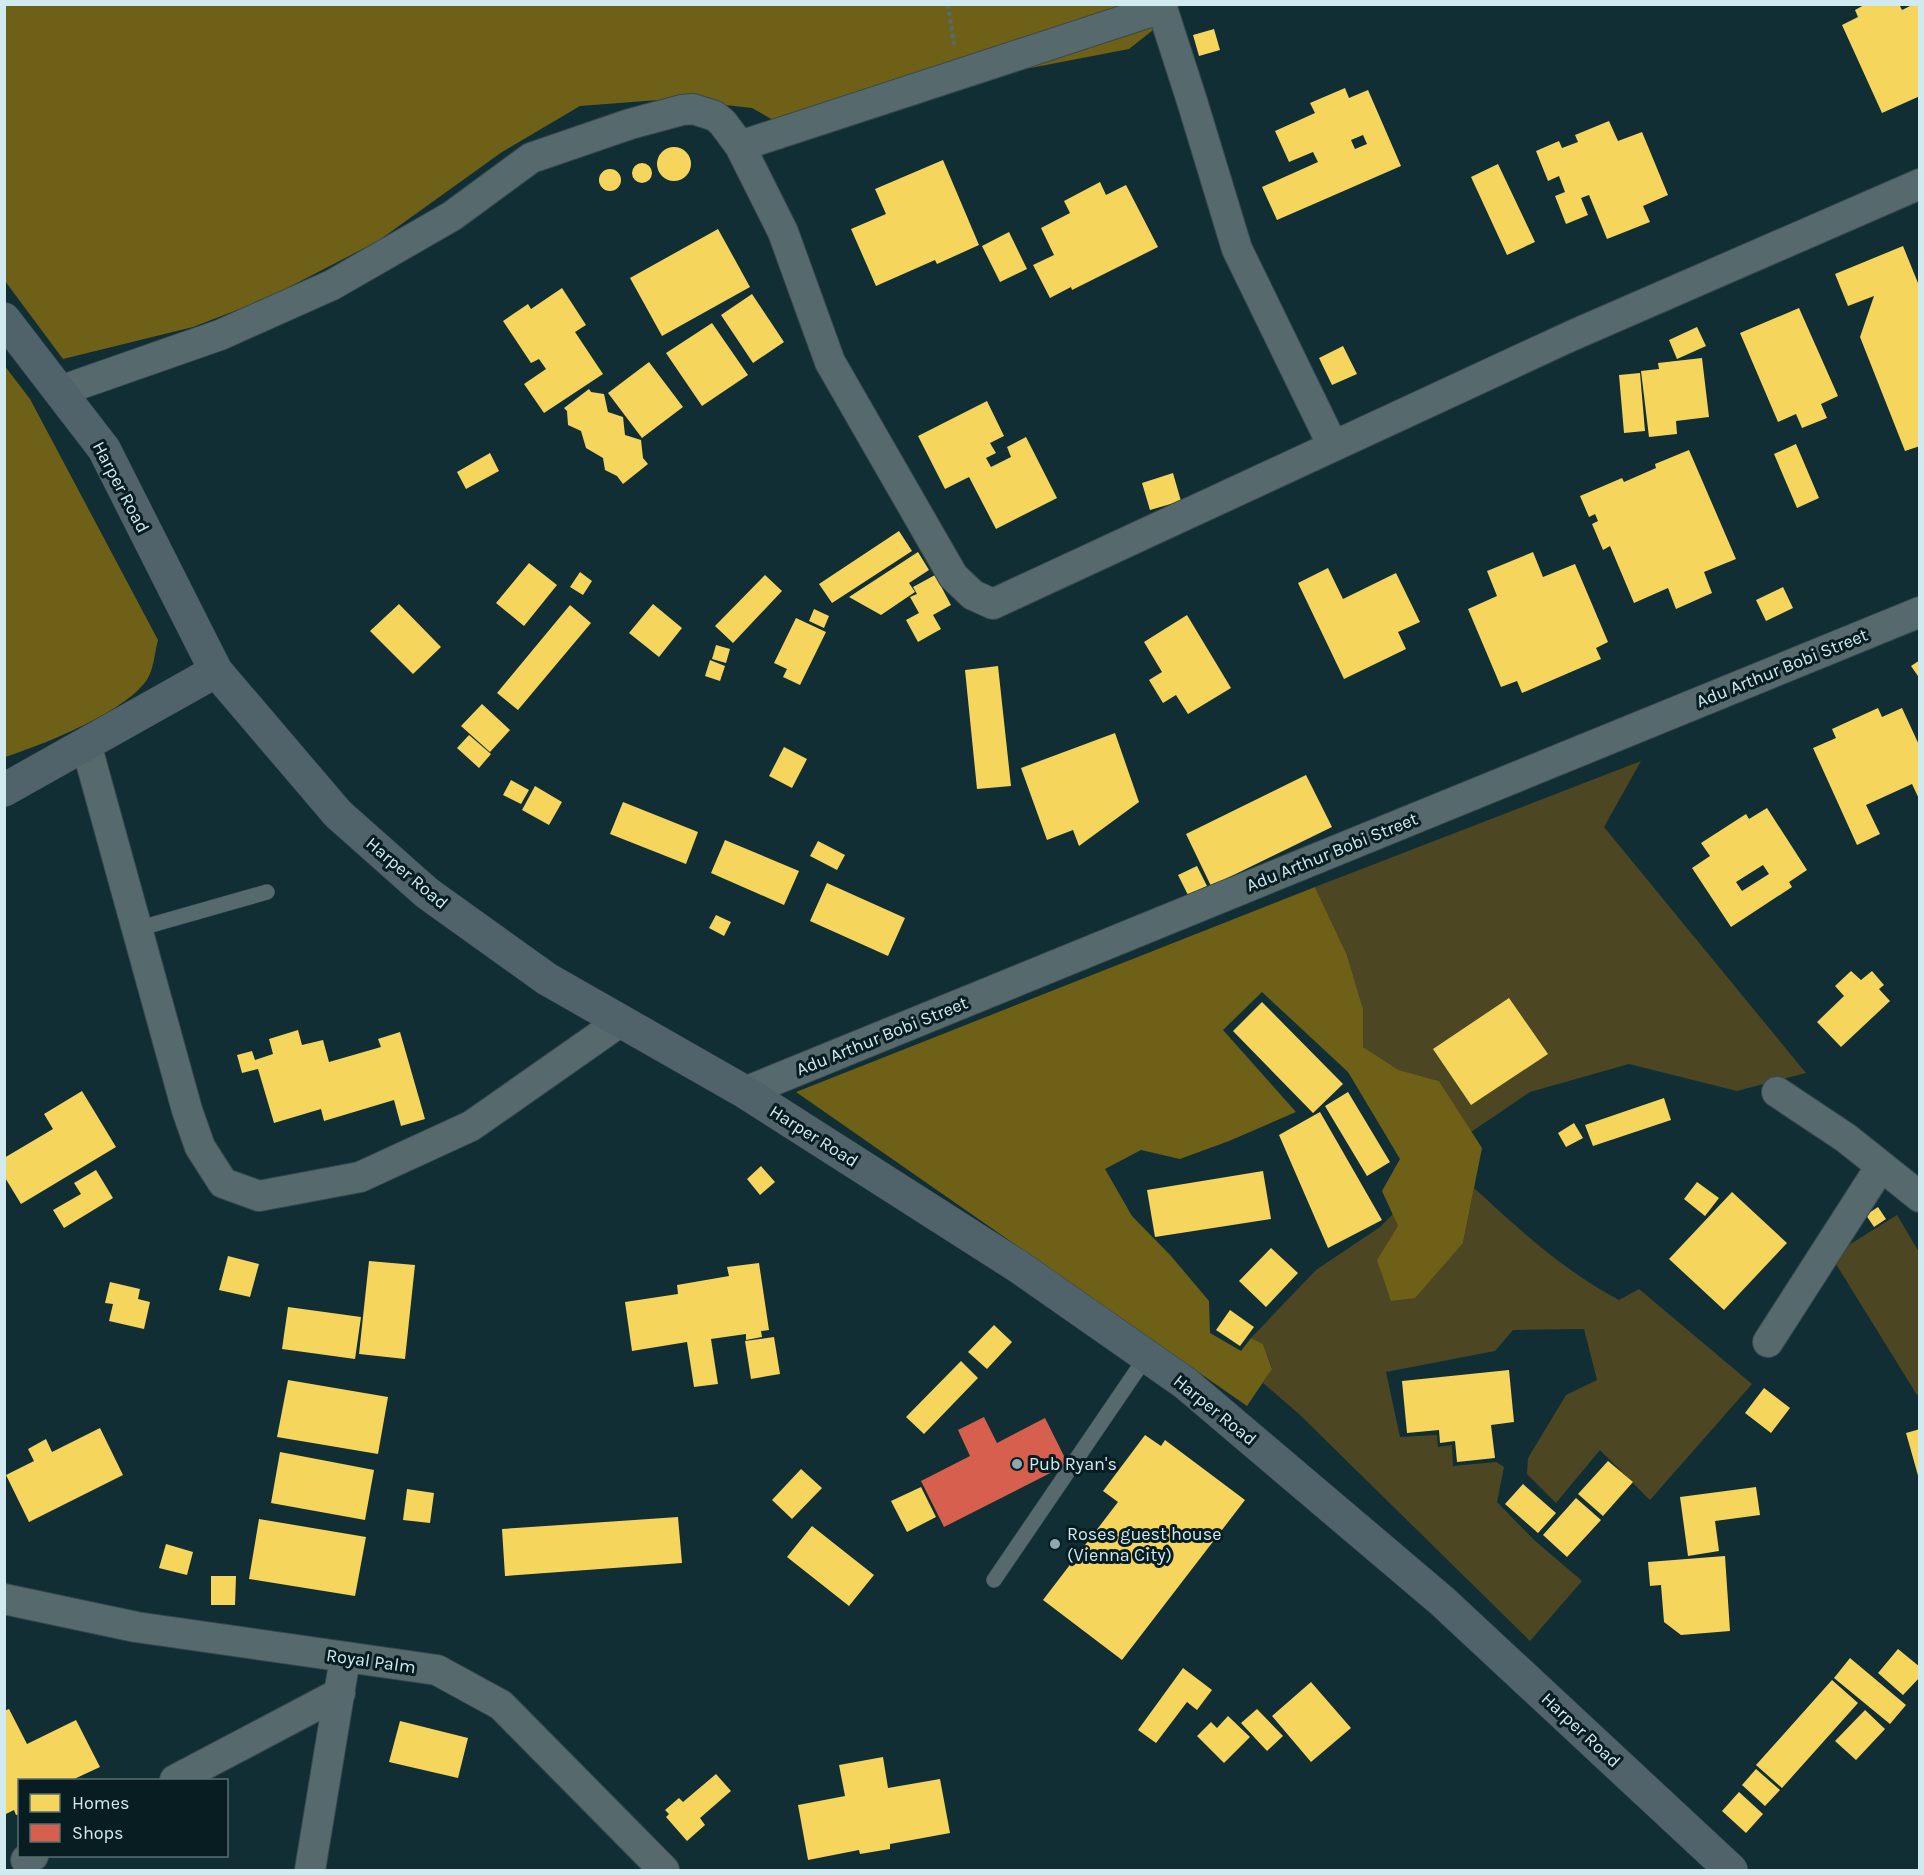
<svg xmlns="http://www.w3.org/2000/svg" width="1924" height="1875" font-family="Karla,sans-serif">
<rect width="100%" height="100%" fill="#102e34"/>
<!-- green -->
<path fill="#4d4622" d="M1641,761L1604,827L1806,1073L1737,1091L1629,1064L1530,1092L1471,1132L1439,1081L1399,1070L1363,1047V1009L1347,955L1315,887Z
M1474,1188C1520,1230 1564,1271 1619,1300L1639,1289L1752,1384L1650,1500L1600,1450L1556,1503L1527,1474L1528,1458L1566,1395L1597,1380L1584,1329L1513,1330L1495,1351L1386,1372L1400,1437L1437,1435L1438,1447L1452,1445L1453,1466L1496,1462L1504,1467L1497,1502L1533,1539L1582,1581L1530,1641L1299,1414L1263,1383L1272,1368L1263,1344L1251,1338L1316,1270L1380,1227L1393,1214L1398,1226L1463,1243Z
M1897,1215L1919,1252V1394L1917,1395L1831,1256Z"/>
<!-- forest -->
<path fill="#6e6016" d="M5,5H1178L1171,16L1129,49L952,83L791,130L752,108L672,99L580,106L502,152L378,241L268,298L193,327L63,359L5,281Z
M4,365L30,399L158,640C155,651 154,666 149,676C132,710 40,746 5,757Z
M1315,887L1347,955L1363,1009V1047L1399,1070L1439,1081L1482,1148L1463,1243L1415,1298L1391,1301L1377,1260L1398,1226L1382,1191L1400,1159L1348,1072L1262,992L1223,1030L1296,1112L1229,1141L1180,1159L1141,1150L1105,1169L1132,1216L1171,1256L1209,1301L1210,1333L1241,1351L1251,1338L1263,1344L1272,1369L1247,1406L796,1092Z"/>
<!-- homes -->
<path fill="#f6d55c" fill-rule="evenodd" d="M1866,4H1899L1902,10L1914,4H1920V96L1882,113L1842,25L1858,17L1855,10Z
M1214,29L1220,50L1199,56L1193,35Z
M1345,88L1349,98L1368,90L1401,166L1277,220L1262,187L1318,162L1313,152L1289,162L1275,131L1315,113L1310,103ZM1363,135L1367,144L1355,149L1351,140Z
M1609,121L1618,141L1642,132L1668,195L1643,206L1650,222L1607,239L1589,195L1581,198L1588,215L1566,224L1555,196L1565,192L1559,176L1548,181L1536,151L1559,141L1562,148L1578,142L1575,135Z
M657 164a17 17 0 1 1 34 0a17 17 0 1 1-34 0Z
M943,160L979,245L937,264L935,260L876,286L851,229L886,214L875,189Z
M632 173a10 10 0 1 1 20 0a10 10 0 1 1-20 0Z
M1498,164L1535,242L1507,255L1471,177Z
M599 180a11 11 0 1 1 22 0a11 11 0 1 1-22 0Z
M1100,182L1106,195L1126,185L1158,247L1072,290L1071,287L1050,298L1033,265L1054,255L1041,228L1070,213L1064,201Z
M718,229L750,287L662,336L630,278Z
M1009,232L1027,269L1000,282L982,246Z
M1903,246L1920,288V446L1905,451L1860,337L1874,296L1848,306L1835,274Z
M562,288L586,325L575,332L603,374L544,413L524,384L546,369L539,359L531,363L503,321L528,304L531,309Z
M752,294L784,342L753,363L721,315Z
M1799,308L1838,396L1821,404L1827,418L1802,428L1796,414L1778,422L1740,333Z
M712,323L748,375L702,406L666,353Z
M1697,327L1706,346L1677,359L1669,340Z
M1343,346L1357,374L1332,385L1319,358Z
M1702,358L1709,417L1676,421L1677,434L1649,437L1641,371L1659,369L1658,363Z
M649,362L683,407L642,438L608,393Z
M1640,373L1645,431L1624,433L1619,375Z
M589,389L591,392L604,394L608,412L623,417L625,435L641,440L643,458L648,464L623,484L617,476L605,470L603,458L586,448L581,431L568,425L567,411L564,408Z
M987,401L1004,436L990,443L996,453L986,458L991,467L1011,457L1007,447L1026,437L1057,498L996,529L969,477L945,489L918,436Z
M1796,444L1819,498L1797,508L1774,454Z
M1689,450L1736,559L1704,572L1712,593L1676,609L1668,588L1634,603L1610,546L1603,550L1592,524L1598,521L1595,514L1589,517L1580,496L1622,478L1624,482L1656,468L1655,464Z
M490,453L499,471L466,489L457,472Z
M1173,473L1181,501L1150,510L1142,483Z
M899,531L912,551L832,603L819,584Z
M918,552L929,570L909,583L915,592L881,615L849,597Z
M1533,552L1543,577L1575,564L1608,642L1596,648L1601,659L1522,693L1517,681L1501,687L1468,609L1497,596L1487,571Z
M529,563L557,585L524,626L496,603Z
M1328,568L1343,599L1396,573L1420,622L1398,632L1406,649L1344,679L1298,583Z
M580,572L592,581L583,595L570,587Z
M765,575L782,591L733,643L715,626Z
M935,575L951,605L933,615L941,629L918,642L906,620L919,613L910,597L917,594L913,587Z
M1783,587L1793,608L1766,621L1756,600Z
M399,604L441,647L413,674L370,631Z
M653,604L682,628L659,657L629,633Z
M570,605L591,623L518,710L497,693Z
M814,609L829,616L824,628L809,621Z
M1187,615L1231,688L1188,714L1176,695L1163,703L1149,680L1162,672L1144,642Z
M796,618L826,632L800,685L783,677L787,669L774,663Z
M716,645L730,649L726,663L712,659Z
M710,660L725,666L720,681L705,676Z
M1920,660V679L1911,666Z
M998,666L1011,786L977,789L965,670Z
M482,704L510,730L490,752L461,726Z
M1878,708L1882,717L1902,708L1920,747V801L1912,784L1866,805L1880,834L1857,845L1813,748L1836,738L1832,729Z
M1115,733L1139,802L1079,846L1073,830L1047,840L1021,768Z
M469,735L491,754L479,768L457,748Z
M784,747L807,759L792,788L769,776Z
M1306,775L1332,827L1211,886L1186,834Z
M511,780L529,790L521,804L503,795Z
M535,786L562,802L549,825L522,810Z
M623,802L698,832L686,864L610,834Z
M1767,808L1807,870L1789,882L1792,887L1731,927L1692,868L1710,856L1701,843L1746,814L1749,819ZM1763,865L1769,874L1742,891L1736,882Z
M725,840L799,871L784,905L711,873Z
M818,841L845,855L837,870L810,856Z
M1197,866L1207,886L1188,895L1178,875Z
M827,883L905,918L888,956L810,921Z
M716,915L731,922L724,936L709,928Z
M1851,971L1861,980L1872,971L1884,985L1879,989L1890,1001L1841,1047L1817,1022L1844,996L1835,986Z
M1509,998L1548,1054L1471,1105L1433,1049Z
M1262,1002L1343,1084L1313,1113L1233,1031Z
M298,1030L302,1045L323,1040L329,1062L381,1047L378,1039L400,1032L425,1119L401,1126L394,1100L324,1121L321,1109L274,1123L258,1069L242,1073L237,1055L252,1051L255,1060L273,1054L269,1039Z
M82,1091L116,1147L21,1204L4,1176V1158L53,1129L44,1114Z
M1348,1092L1390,1162L1367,1176L1325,1106Z
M1664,1098L1671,1120L1593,1146L1585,1125Z
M1320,1112L1382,1220L1328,1248L1279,1135Z
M1574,1123L1583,1138L1566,1147L1558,1133Z
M761,1166L775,1182L760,1195L747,1179Z
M96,1170L113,1198L64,1228L53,1210L81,1194L74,1183Z
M1263,1171L1271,1219L1155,1237L1147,1190Z
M1697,1182L1719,1198L1705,1216L1684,1199Z
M1732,1192L1787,1243L1724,1310L1669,1259Z
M1878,1207L1886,1219L1874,1227L1866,1215Z
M1271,1248L1298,1273L1266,1307L1239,1281Z
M228,1256L259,1264L250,1297L219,1290Z
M369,1261L415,1265L405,1359L359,1354Z
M759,1263L769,1330L761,1331L762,1337L746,1340V1334L711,1339L718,1384L694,1387L687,1342L632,1351L625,1302L678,1294L677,1285L729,1276L727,1267Z
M110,1282L140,1289L138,1299L150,1302L144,1329L109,1321L113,1304L105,1303Z
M288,1307L361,1317L355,1359L282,1349Z
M1230,1310L1254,1327L1240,1346L1216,1330Z
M994,1325L1012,1342L987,1369L968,1352Z
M774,1337L780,1374L751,1379L745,1341Z
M961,1361L978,1378L924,1434L906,1417Z
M1509,1370L1514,1422L1491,1425L1495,1458L1457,1462L1455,1441L1440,1443L1439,1430L1407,1433L1402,1381Z
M288,1380L388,1397L378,1454L277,1437Z
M1764,1388L1790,1408L1771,1433L1745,1413Z
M100,1428L123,1475L29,1522L6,1475L34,1461L28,1449L46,1439L52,1452Z
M1920,1429V1479H1919L1906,1433Z
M1145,1435L1161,1446L1165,1440L1245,1500L1122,1660L1043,1600L1118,1502L1103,1491Z
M280,1452L374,1470L365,1520L271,1503Z
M1608,1461L1633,1482L1603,1516L1578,1494Z
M801,1469L822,1488L792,1519L772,1500Z
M1523,1484L1556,1513L1538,1533L1505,1504Z
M921,1487L936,1517L907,1532L891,1501Z
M1756,1487L1760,1515L1715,1521L1719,1551L1688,1556L1680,1497Z
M407,1489L434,1493L430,1523L403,1520Z
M1576,1498L1601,1520L1567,1557L1543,1535Z
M678,1517L682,1563L505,1576L502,1529Z
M259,1519L366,1537L355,1596L249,1579Z
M812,1526L874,1575L849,1606L787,1557Z
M166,1544L193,1552L187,1575L159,1568Z
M1725,1556L1730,1631L1681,1635L1664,1622L1661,1585L1650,1586L1648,1562Z
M211,1576H236L235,1605H211Z
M1898,1649L1920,1667V1677L1903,1695L1878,1673Z
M1850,1658L1906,1705L1890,1724L1834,1678Z
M1183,1668L1212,1690L1197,1710L1187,1702L1156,1743L1138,1730Z
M1832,1680L1858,1703L1782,1788L1756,1765Z
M1311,1682L1351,1728L1311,1762L1272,1716Z
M9,1709L27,1744L76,1720L100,1767L72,1780H20V1814L16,1815L14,1810L4,1815V1711Z
M1257,1709L1283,1736L1267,1751L1241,1723Z
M1865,1710L1885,1729L1856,1760L1835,1741Z
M1228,1716L1250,1737L1224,1763L1197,1736L1211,1722L1217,1728Z
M400,1721L468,1738L458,1778L389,1762Z
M883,1757L888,1788L940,1779L950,1833L890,1844V1849L860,1854L859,1850L808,1860L798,1805L845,1796L839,1765Z
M1756,1769L1780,1790L1765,1806L1742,1785Z
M716,1774L731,1791L700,1818L705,1825L687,1841L666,1817L669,1814L665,1810L679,1798L683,1802Z
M1739,1792L1763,1814L1746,1833L1722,1811Z"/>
<!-- shops -->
<path fill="#d6604d" d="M984,1417L997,1443L1045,1418L1068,1464L944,1527L921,1481L970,1456L958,1430Z"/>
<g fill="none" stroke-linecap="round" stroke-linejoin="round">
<defs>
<path id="lane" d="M137,929L267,892
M994,1580L1146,1357"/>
<path id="street" d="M1163,4L1162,8L1192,101L1237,249L1333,446
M740,146L1162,8
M60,391L220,335L332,285L452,216L531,158L630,124L682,110L693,109L715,116L723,123L740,146L783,232L830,362L953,576L973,595L993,604L1571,336L1920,184
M86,744L187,1110L200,1147L223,1183L259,1196L360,1177L471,1126L621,1021
M745,1092L1920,612
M1777,1092L1846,1138L1920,1197
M1768,1342L1881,1166
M4,1599L136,1627L437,1670L501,1705L664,1870
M175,1780L340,1693
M26,1860L33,1856
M310,1870L345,1658"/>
<path id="secondary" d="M4,319L104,449L216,671L338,814L427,893L547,979L745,1092L1019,1267L1185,1383L1442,1601L1731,1870
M4,790L216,671"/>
</defs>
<!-- lane casing -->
<use href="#lane" stroke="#36494e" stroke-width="16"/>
<!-- street casing -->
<use href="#street" stroke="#36494e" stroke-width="32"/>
<!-- secondary casing -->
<use href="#secondary" stroke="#36494e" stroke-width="34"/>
<!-- path -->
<path stroke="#576a6f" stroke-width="4" stroke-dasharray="4.5 3" stroke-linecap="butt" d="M948,4L954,45"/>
<!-- lane -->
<use href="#lane" stroke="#566a6e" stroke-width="15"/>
<!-- street -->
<use href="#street" stroke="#566a6e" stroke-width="30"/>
<!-- secondary -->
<use href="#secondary" stroke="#51636a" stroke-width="33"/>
</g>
<!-- markers -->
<g fill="#8da8ae" stroke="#081d21" stroke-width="2">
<circle cx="1017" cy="1464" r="6"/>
<circle cx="1055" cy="1544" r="6"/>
</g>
<g text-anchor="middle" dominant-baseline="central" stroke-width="6" stroke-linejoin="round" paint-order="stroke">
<!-- street labels -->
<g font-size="18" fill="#d1eaf0" stroke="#081d21">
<text transform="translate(121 487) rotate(62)">Harper Road</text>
<text transform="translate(1782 668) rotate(-22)">Adu Arthur Bobi Street</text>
<text transform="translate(1332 852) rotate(-22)">Adu Arthur Bobi Street</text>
<text transform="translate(407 873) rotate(40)">Harper Road</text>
<text transform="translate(882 1036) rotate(-22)">Adu Arthur Bobi Street</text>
<text transform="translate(814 1136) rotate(32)">Harper Road</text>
<text transform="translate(1215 1410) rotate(39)">Harper Road</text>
<text transform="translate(371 1661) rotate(8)">Royal Palm</text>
<text transform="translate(1581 1730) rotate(43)">Harper Road</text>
</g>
<!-- poi labels -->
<g font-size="18" fill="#d1eaf0" stroke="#081d21" text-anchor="start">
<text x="1029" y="1464">Pub Ryan's</text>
<text x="1067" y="1534">Roses guest house<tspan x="1067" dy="21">(Vienna City)</tspan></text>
</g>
</g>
<!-- border -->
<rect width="1924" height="1875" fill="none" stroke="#d1eaf0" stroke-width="12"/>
<!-- legend -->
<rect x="18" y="1779" width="210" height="78" fill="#081d21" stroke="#586f74" stroke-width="1.5"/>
<rect x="30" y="1794" width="30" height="18" fill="#f6d55c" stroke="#586f74" stroke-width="1.5"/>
<text x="72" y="1809" font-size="18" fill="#d1eaf0">Homes</text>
<rect x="30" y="1824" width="30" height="18" fill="#d6604d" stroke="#586f74" stroke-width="1.5"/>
<text x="72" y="1839" font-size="18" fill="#d1eaf0">Shops</text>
</svg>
